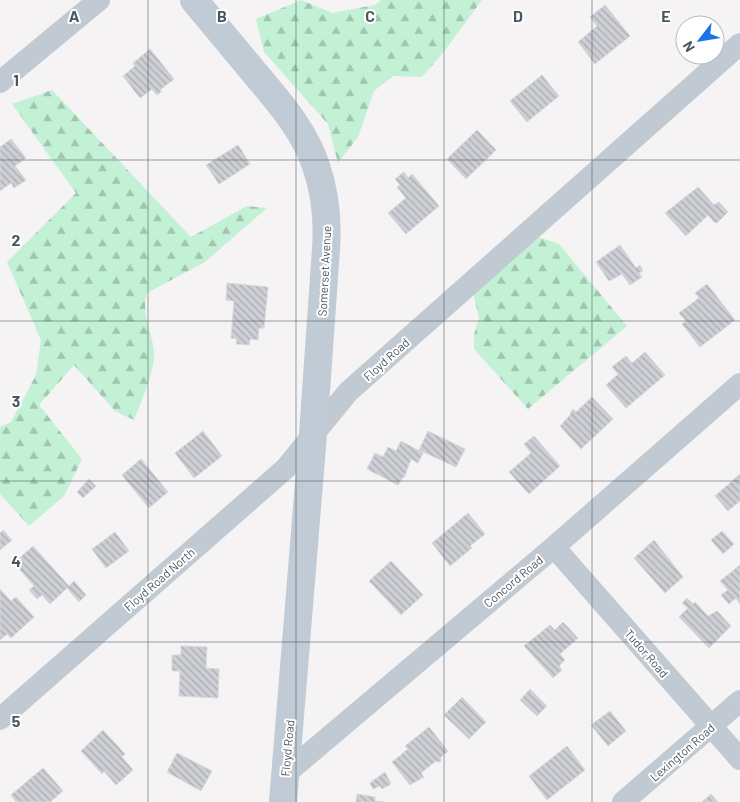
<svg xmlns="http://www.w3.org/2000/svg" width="740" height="802" font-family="Barlow,sans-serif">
<defs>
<pattern id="forest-firs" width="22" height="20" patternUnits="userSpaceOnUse" patternTransform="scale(1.25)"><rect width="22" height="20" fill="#c3f1d5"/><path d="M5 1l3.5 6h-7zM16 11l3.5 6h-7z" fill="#a0c6b0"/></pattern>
<pattern id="building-back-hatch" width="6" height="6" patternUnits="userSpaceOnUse" patternTransform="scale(1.25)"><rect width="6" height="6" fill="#cdcfd5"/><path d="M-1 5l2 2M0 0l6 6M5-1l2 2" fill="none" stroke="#a8abb0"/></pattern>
</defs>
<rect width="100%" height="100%" fill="#f5f3f3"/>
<!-- forest -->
<path fill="url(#forest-firs)" d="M301,0L332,13L375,5L381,0H482L442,54L422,77L393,76L374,91L358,137L338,163L328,124L264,52L256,19Z
M52,90L191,237L247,206L267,208L205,262L147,293C140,314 154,335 154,355C154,373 141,403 134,420L115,411L74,365L39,405L82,459L64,496L29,526L0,494V427L11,422L36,375L41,340L7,262L76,193L12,104Z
M538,237L559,244L627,326L528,409L474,349V334L479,318L473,293Z"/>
<!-- building -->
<path fill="url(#building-back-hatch)" stroke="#d7d9de" d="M605,5L630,36L595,64L578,42L597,26L590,17Z
M150,49L174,79L160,90L162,91L157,95L152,89L140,98L123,76L135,66L133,63Z
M542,75L559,96L527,122L510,101Z
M477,130L496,150L466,179L447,159Z
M11,139L26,158L15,166L26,180L14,188L11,183L0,191V147Z
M238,145L250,164L219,184L206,165Z
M404,172L408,178L412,174L439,206L406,234L388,213L406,198L397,187L400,185L395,179Z
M698,187L714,205L719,202L728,212L717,223L714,222L708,215L686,236L665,213Z
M620,245L636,268L640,265L643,271L639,273L642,277L630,285L622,274L609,281L596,262Z
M227,283L268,287L264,328H259L258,340L250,339L249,345L236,344L237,339L231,338L234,301L226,300Z
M707,284L735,320L700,347L682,324L686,321L679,313L699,298L695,293Z
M645,352L665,375L626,408L606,385L618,374L612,367L626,356L632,363Z
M592,397L613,419L581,449L560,426L571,414L570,413L573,409L576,412Z
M203,431L222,456L194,478L175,453Z
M428,431L465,449L456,467L419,450Z
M534,436L560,466L529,494L509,472L531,453L524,444Z
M401,441L423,453L418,463L411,459L404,478L403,477L398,485L367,469L375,453L383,457L388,447L396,451Z
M141,459L168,492L149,508L122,475Z
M740,474V501L728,511L715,496Z
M89,479L96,486L83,498L77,492Z
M468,513L485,534L470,546L472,548L450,566L432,543Z
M3,530L12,540L0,550V533Z
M722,531L734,544L723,554L711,540Z
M115,532L129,551L106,568L92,549Z
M654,540L683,577L665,593L634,558Z
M33,546L69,586L74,581L86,595L79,602L67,588L50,604L42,595L37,599L29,590L34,586L14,563Z
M391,561L423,595L401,615L369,581Z
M740,565V604L736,598L729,604L721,595L728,590L720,581Z
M0,589L11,601L16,597L34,617L11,638L7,634L0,640Z
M687,598L693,604L695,602L708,616L717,611L731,626L709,648L679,617L688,608L682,603Z
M563,622L578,638L560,654L565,660L559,666L562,670L553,678L524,646L550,625L555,630Z
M181,646L207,647L206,668L219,669L218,698L179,696L180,671H172V655H181Z
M530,689L547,706L537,716L520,700Z
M462,697L486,722L469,739L444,715Z
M610,711L626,731L608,746L591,725Z
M429,727L448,751L440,758L441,761L439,762L436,761L421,773L424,777L410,785L392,762L408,749L405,746Z
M103,730L125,754L122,757L133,770L116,785L104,771L102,774L81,751Z
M567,746L585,770L547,800L529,776Z
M177,753L212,771L201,791L167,772Z
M43,768L63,791L50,802H16L11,795Z
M385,772L391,784L382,789L380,786L373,789L370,783Z
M357,794L375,797V801L384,802H356Z
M711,794L718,802H702Z"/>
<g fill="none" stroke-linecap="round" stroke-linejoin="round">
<!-- street -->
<path stroke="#c1cad2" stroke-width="22" d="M0,82L99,0
M554,547L740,759
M0,719L286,468L348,392L740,44
M284,775L554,547L740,384
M623,802L740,701"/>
<!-- secondary -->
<path stroke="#c1cbd6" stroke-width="28" d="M194,0C214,24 233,47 253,71C277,100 304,129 316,166C325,192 328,221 326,249L313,434L283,802"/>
</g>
<!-- grid -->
<path fill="none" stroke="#4a5661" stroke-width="1" stroke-opacity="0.55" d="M148,0V802M296,0V802M444,0V802M592,0V802M0,160H740M0,321H740M0,481H740M0,642H740"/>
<g text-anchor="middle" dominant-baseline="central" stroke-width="4" stroke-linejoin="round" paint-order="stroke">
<!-- street labels -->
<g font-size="12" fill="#4a5661" stroke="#fff">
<text transform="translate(324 271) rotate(-87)">Somerset Avenue</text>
<text transform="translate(386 359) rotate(-42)">Floyd Road</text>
<text transform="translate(159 579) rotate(-41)">Floyd Road North</text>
<text transform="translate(513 581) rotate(-40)">Concord Road</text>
<text transform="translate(647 653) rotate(49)">Tudor Road</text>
<text transform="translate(287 748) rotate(-85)">Floyd Road</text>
<text transform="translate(682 752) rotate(-41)">Lexington Road</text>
</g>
</g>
<g font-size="16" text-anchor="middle" font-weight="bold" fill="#4a5661" stroke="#fff" stroke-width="4" stroke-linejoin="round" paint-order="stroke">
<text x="74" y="22">A</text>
<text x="222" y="22">B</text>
<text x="370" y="22">C</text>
<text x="518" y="22">D</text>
<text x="666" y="22">E</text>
<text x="16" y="86">1</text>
<text x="16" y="246">2</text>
<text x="16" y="407">3</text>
<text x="16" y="567">4</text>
<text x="16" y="727">5</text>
</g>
<!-- north arrow -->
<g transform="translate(700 40) rotate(239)"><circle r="24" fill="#ffffff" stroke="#b7bbc0"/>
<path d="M0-4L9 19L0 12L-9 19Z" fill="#1a73e8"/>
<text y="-8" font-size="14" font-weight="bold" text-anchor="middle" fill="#4a5661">N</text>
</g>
</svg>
